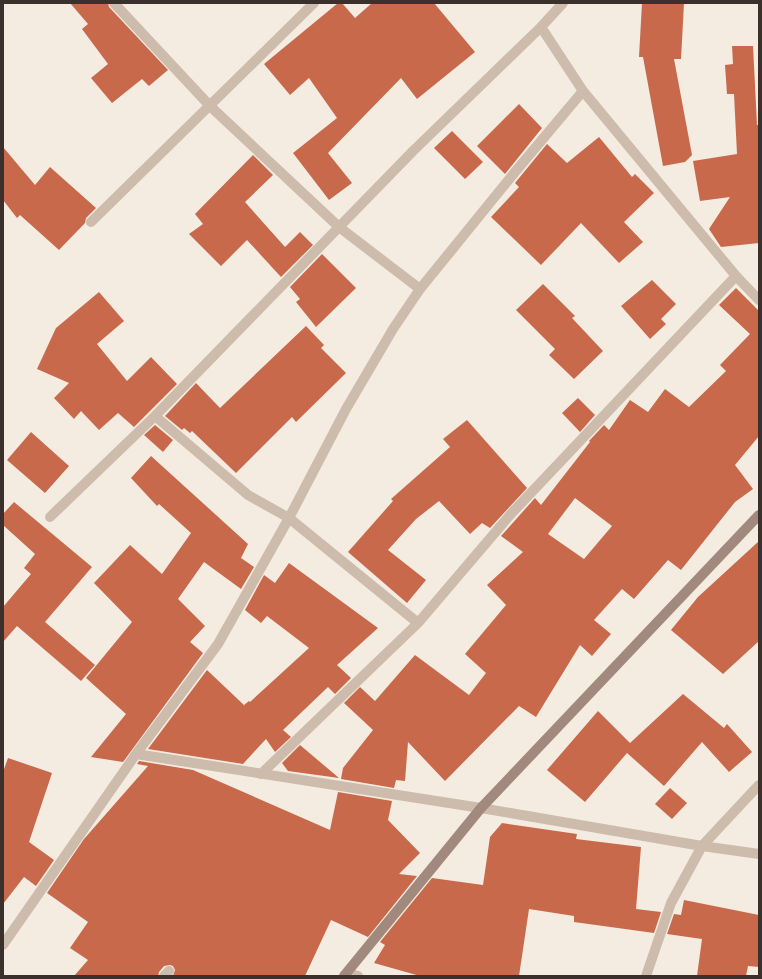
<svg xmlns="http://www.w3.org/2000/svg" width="762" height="979" font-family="'Work Sans',sans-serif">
<rect width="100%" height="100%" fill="#f4ebe1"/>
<!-- building -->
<path fill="#c8694b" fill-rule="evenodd" d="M70,3H108L109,7L168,70L149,86L142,79L112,103L91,78L108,64L82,29L88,24Z
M338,3H342L355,18L372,3H434L475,52L417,99L401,78L328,153L352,183L329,200L293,153L337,118L309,78L290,95L264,64Z
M642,3H684L681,59H674L692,155L685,162L663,166L643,57H639Z
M732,46H753L757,125H759V243L721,247L709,229L730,197L700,201L693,161L737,154L734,94H727L725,65L733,64Z
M519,104L542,128L505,174L477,146Z
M452,131L483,162L465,179L434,148Z
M599,137L632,177L635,174L654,193L624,222L643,242L619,263L581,223L541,265L491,217L519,187L515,183L547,144L567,163Z
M3,147L35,185L50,167L96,208L86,218L85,223L59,250L20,215L17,218L3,200Z
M253,155L273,175L245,202L285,247L300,232L313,245L281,277L247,240L221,266L189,234L203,224L195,214Z
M322,254L356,288L316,327L296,302L300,299L290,287Z
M652,280L676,304L661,319L666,324L650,339L621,306Z
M543,284L575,316L572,318L603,351L574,379L549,355L555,349L516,310Z
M736,288L759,311V436L735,465L753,489L735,502L681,570L668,560L634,599L622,589L594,620L611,634L592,656L580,645L536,717L519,706L445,781L408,742L405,781L396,780L394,788L341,779L343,768L373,730L344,703L360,687L375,701L415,655L469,695L486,673L465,654L506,605L487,585L523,552L501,536L535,498L541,505L590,442L589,441L604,425L609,430L630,400L648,412L665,389L689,407L726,371L720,365L750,334L719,305ZM575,498L612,526L584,559L548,534Z
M99,292L124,321L97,344L127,381L151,357L177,384L134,427L118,413L99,430L81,411L74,419L54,398L69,383L37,369L56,328Z
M306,326L324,345L321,348L346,373L296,422L292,417L236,473L192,431L190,433L184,428L182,430L165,416L196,383L220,408Z
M578,398L595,415L580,432L562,413Z
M467,420L527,488L490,528L482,523L470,534L439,501L416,519L388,550L426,580L407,603L348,552L393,501L391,499L450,447L443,439Z
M155,425L173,440L163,452L144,435Z
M31,432L69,466L45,493L7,460Z
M151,456L248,544L241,558L254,567L241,589L204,562L178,599L205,626L190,642L203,653L123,762L91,757L126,714L86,678L132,622L94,583L130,545L162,574L191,533L159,504L157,506L131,478Z
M14,502L92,567L45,622L95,665L81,681L17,626L3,642V607L31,574L24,568L35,554L3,525V514Z
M759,541V641L723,674L671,630L698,597Z
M289,563L378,628L337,665L351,678L335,694L328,687L283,730L291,737L275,752L266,739L243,764L148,749L207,670L245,706L244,705L249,701L250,702L309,648L267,616L261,623L245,610L264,575L275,583Z
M683,694L724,728L727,724L752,752L729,772L702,742L664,786L627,753L585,802L547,770L598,711L630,743Z
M300,745L339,778L288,771L282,763Z
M8,758L52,773L29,842L54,860L36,886L24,877L3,904V772Z
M139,761L193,770L330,830L338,792L392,801L388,820L420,853L399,874L417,876L368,937L331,920L305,976H173L175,970L173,966L170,965L164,966L159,972L158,976H74L88,960L70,948L88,922L47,893L84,839L148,766L137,764Z
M670,788L687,803L672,819L655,804Z
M502,823L577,834L576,839L641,847L636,909L661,912L654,933L574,922V916L529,909L519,976H420L374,963L385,945L380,942L432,878L483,885L490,837Z
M684,900L759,915V967L748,966L746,976H697L702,939L667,934L674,914L681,915Z"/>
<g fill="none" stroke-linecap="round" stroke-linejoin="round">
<!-- street -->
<path stroke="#cdbbac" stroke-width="10" d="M114,3L210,106L339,227L420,289
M541,27L583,91L736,276L759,300
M91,222L314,3
M155,416L248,495L289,518L418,623
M50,517L155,416L413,151L541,27L563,3
M136,754L481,808L702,846L759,854
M261,774L418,623L510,515L736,276
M3,945L136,754L218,644L289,518L346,409L393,329L420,289L515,172L583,91
M347,973L358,976
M164,976L169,971
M646,976L671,903L702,846L759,785"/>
<!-- secondary -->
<path stroke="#a18a7d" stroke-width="10" d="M344,976L481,808L759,515"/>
</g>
<!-- border -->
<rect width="762" height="979" fill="none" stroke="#3b302b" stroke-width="8"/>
</svg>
